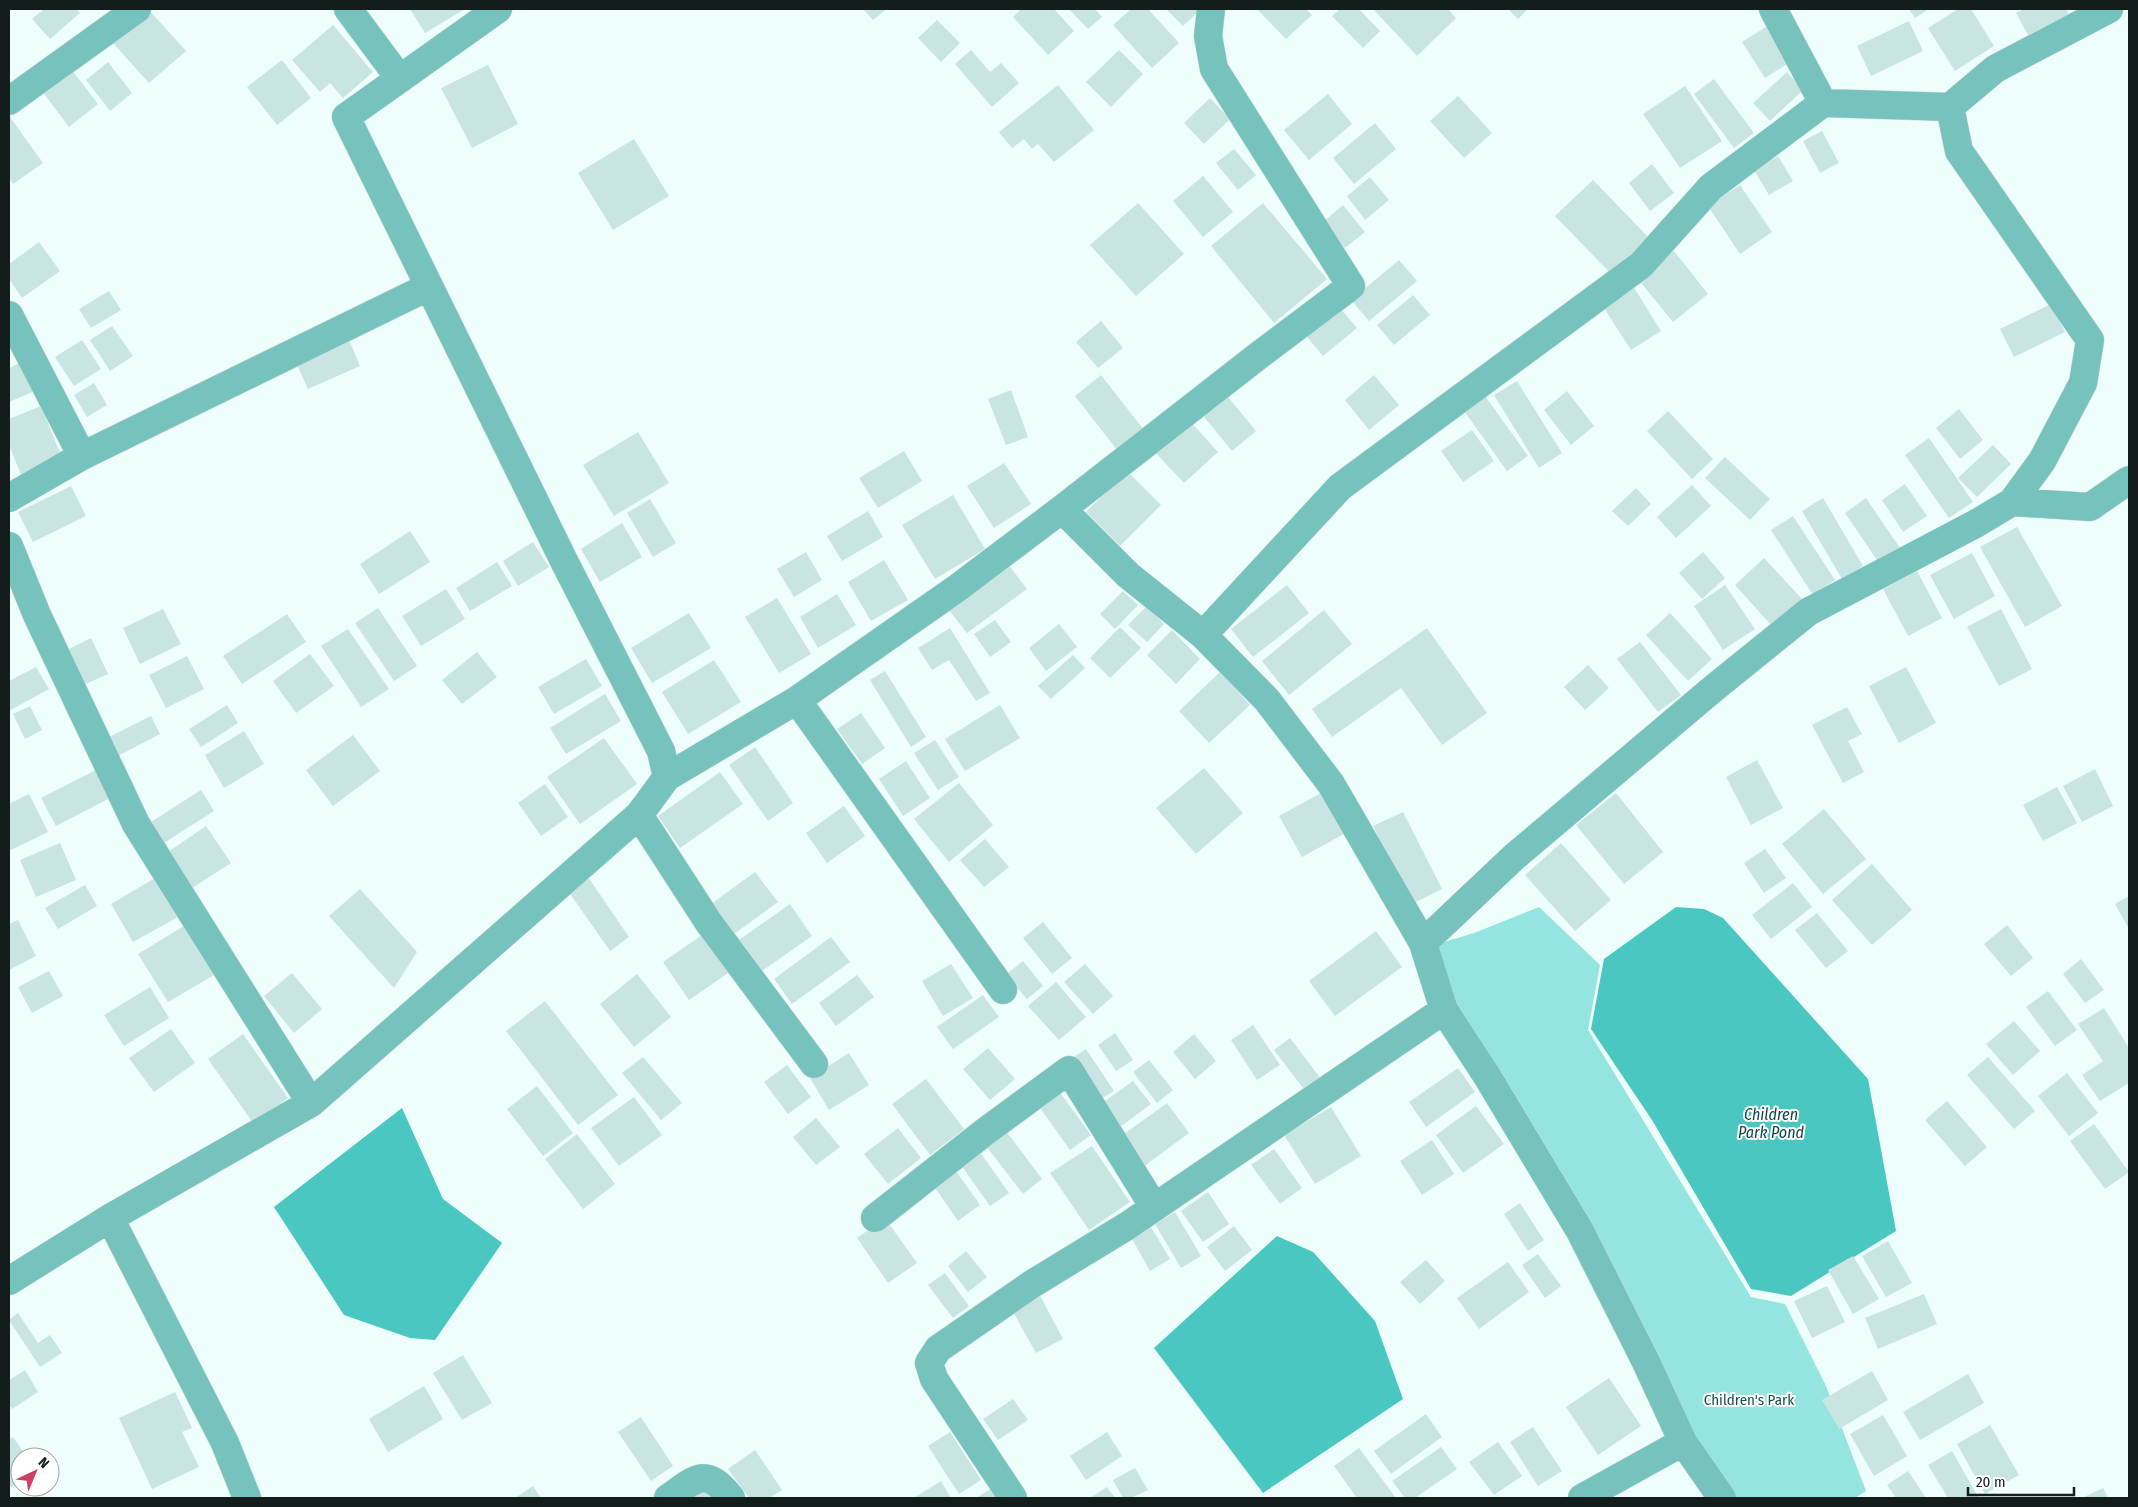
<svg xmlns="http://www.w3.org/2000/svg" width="2138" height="1507" font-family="'Fira Sans Condensed',sans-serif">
<rect width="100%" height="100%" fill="#edfefd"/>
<!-- green -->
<path fill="#94e4df" d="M1539,907L1600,965L1588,1030L1751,1297L1785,1304L1825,1384L1866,1491L1855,1498H1726L1447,1001L1431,946L1474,933Z"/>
<!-- water -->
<path fill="#4ac7c1" d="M1676,907L1704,909L1723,918L1868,1079L1896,1231L1791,1296L1751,1289L1652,1120L1591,1029L1604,959Z
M402,1108L443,1199L502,1243L435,1340L410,1338L344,1315L274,1207Z
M1277,1236L1313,1252L1375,1321L1403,1399L1263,1493L1154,1348Z"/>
<!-- building -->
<path fill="#c8e5e2" d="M44,9H77L80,13L50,39L32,19Z
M148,9L186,51L149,83L112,42Z
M410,9H465L425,33Z
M863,9H887L873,20Z
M1021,9H1054L1074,31L1048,55L1013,17Z
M1069,9H1095L1102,17L1088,29Z
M1131,9H1148L1179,43L1152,68L1113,25Z
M1166,9H1201L1183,26Z
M1257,9H1306L1312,15L1286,39Z
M1340,9H1359L1380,31L1363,48L1332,16Z
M1375,9H1448L1456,18L1417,56L1374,10Z
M1508,9H1528L1518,19Z
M1909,9H1929L1915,18Z
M1958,9H1971L1994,46L1955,71L1928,28Z
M2024,9H2066L2069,15L2028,35L2016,13Z
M937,20L960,43L941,62L918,38Z
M1909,21L1923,51L1871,76L1857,46Z
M333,25L373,72L343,98L330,83L320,92L292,60Z
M1769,25L1792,61L1765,78L1742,42Z
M971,50L990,72L1001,63L1019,83L992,107L955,64Z
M1119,50L1143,74L1111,107L1086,82Z
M282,60L311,98L277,125L247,87Z
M108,62L132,93L110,111L86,80Z
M488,65L518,124L472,148L441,88Z
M72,70L98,104L69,127L42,91Z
M1787,72L1803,90L1770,121L1753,103Z
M1714,79L1754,133L1734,148L1694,94Z
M1058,85L1094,130L1054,162L1038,144L1032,149L1024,139L1012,148L999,132Z
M1685,86L1722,141L1680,168L1643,114Z
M1328,94L1352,124L1309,160L1284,130Z
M1458,96L1492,133L1464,158L1430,121Z
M1210,98L1230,119L1204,144L1184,123Z
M10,117L43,163L13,184L9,178V118Z
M1375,123L1396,149L1354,184L1333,158Z
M1822,131L1839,163L1820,173L1803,141Z
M634,139L669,196L613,230L578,173Z
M1234,149L1256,175L1238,190L1216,163Z
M1778,156L1793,181L1769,195L1754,170Z
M1652,164L1674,193L1650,211L1629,183Z
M1203,176L1233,212L1203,237L1173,201Z
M1370,177L1389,200L1365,220L1347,196Z
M1593,180L1652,241L1615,278L1555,216Z
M1740,185L1772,232L1740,254L1708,206Z
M1138,203L1184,254L1136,296L1090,245Z
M1263,203L1327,279L1274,323L1211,246Z
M1343,205L1365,232L1345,248L1323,222Z
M39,242L60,271L22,298L9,279V264Z
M1674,251L1708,294L1673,322L1638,279Z
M1399,260L1417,281L1369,321L1351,300Z
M1633,286L1661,331L1631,350L1602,305Z
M109,291L121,310L91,328L79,309Z
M1413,295L1430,315L1394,345L1377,325Z
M2051,304L2065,332L2014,357L2000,329Z
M1341,309L1357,328L1323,356L1307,337Z
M1101,321L1123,348L1098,368L1076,342Z
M112,326L133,356L110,371L90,340Z
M347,335L360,366L308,389L294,358Z
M82,340L101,369L74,386L55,357Z
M22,362L35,391L9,402V368Z
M1101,375L1144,430L1117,450L1075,396Z
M1374,375L1399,405L1369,430L1345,400Z
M1517,381L1562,453L1539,468L1494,395Z
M94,383L107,405L87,417L74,395Z
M1011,390L1028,437L1006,445L988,399Z
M1567,391L1594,426L1571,445L1544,410Z
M1224,392L1256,431L1232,451L1200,412Z
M1483,393L1528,456L1507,471L1462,408Z
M41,406L62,458L21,475L9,445V419Z
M1959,409L1983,440L1960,459L1936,428Z
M1668,411L1713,459L1692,479L1647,431Z
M1188,419L1218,452L1184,483L1153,450Z
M1472,430L1494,461L1463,482L1441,451Z
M638,432L669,483L614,516L583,465Z
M1929,438L1973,502L1949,518L1905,455Z
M1993,445L2011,464L1977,497L1958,478Z
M904,451L922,481L878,508L859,478Z
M1725,457L1770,499L1750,520L1705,478Z
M1004,463L1031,504L994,528L967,486Z
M1127,471L1161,505L1120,546L1086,512Z
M1905,484L1927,516L1903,532L1882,500Z
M1692,485L1711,506L1676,538L1657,517Z
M71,486L86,516L33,542L18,512Z
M1636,488L1651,504L1628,526L1612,511Z
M953,495L985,549L935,579L902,525Z
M1823,498L1863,566L1842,579L1802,511Z
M1866,498L1900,548L1879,563L1845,513Z
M650,499L676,543L653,557L627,513Z
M868,511L883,537L842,561L827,536Z
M1793,516L1835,580L1813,595L1771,530Z
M622,523L642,557L600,582L581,549Z
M2017,527L2062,606L2025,627L1980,547Z
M410,531L430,562L379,594L360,564Z
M533,542L549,567L518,586L503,561Z
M806,552L822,580L794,597L777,569Z
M1703,552L1725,578L1702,599L1679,573Z
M1972,553L1995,596L1954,619L1930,575Z
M1764,558L1802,599L1772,626L1735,585Z
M884,560L908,600L871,621L848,582Z
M497,562L512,586L470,611L456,588Z
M1008,564L1027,589L967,633L948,609Z
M1917,571L1942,618L1908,636L1883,589Z
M1287,585L1309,613L1253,657L1231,629Z
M1725,585L1755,629L1723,650L1694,606Z
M446,589L465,619L421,646L402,616Z
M1123,591L1138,605L1115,629L1100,614Z
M837,594L856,625L818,648L800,617Z
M777,598L811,654L779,673L745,617Z
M1147,606L1164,624L1147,642L1128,625Z
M378,608L417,666L394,681L355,623Z
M163,609L181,644L140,664L123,628Z
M2001,609L2032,669L1999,686L1967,627Z
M1324,610L1352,644L1289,695L1262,661Z
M689,613L711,648L652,683L631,648Z
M1670,613L1712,659L1688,681L1646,635Z
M287,614L306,642L242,684L223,656Z
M995,620L1011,642L990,657L974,634Z
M1059,624L1077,647L1046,671L1029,648Z
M1120,627L1141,648L1110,678L1090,658Z
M950,628L990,693L976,701L949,660L932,670L918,648Z
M1427,628L1487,713L1442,745L1401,688L1332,737L1312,709Z
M348,629L389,689L361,707L321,646Z
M1172,630L1200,659L1176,684L1147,655Z
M91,638L108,674L81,686L65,651Z
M1640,642L1681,695L1658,712L1617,659Z
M477,652L497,677L462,704L442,680Z
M310,654L334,686L296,713L273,681Z
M1073,655L1085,668L1051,699L1038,686Z
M187,656L204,689L166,708L149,675Z
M586,659L602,686L554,714L538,687Z
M714,660L741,702L688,734L662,692Z
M1588,665L1609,688L1585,710L1564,687Z
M36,667L49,689L9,711V681Z
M1906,667L1936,723L1899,743L1869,686Z
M885,671L926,737L911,747L870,680Z
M1220,672L1250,705L1209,743L1179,711Z
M605,694L621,721L566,754L550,728Z
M227,705L238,723L201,747L189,729Z
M1000,705L1020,738L965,771L945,739Z
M30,706L42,730L25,739L13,714Z
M1847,707L1862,734L1848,741L1864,772L1843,783L1812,725Z
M861,713L885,748L862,764L837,729Z
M151,716L160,734L114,758L105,739Z
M244,731L264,764L224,788L205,755Z
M353,735L380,771L333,806L306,770Z
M604,738L637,784L580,824L547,777Z
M935,740L959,777L938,790L914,753Z
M755,747L793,803L768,821L729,765Z
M1757,760L1783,808L1751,825L1726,777Z
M906,761L930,798L903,816L879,779Z
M1204,768L1243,813L1196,854L1156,808Z
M2095,769L2113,806L2082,822L2063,786Z
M96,770L110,798L56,826L41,798Z
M720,772L743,804L680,848L658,816Z
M959,783L993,825L949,862L914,819Z
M545,784L568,817L541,836L518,803Z
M2057,787L2077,823L2043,841L2023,805Z
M201,790L214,811L164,843L151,822Z
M1321,793L1344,834L1302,857L1279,816Z
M1616,793L1663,852L1624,884L1576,825Z
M29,794L48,832L9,851V804Z
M844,806L865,836L827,863L806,833Z
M1824,809L1866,859L1823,894L1782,844Z
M1403,812L1442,889L1412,904L1373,826Z
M206,826L231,863L189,890L165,854Z
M985,839L1009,867L984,887L960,860Z
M60,843L76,880L36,897L20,860Z
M1561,843L1611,900L1575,931L1525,875Z
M1765,849L1786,878L1764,893L1744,863Z
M1872,864L1912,910L1872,945L1832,900Z
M755,872L778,902L734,934L711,904Z
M586,874L629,937L610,951L566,888Z
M157,877L180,916L133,942L111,904Z
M1793,883L1812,907L1771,939L1752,915Z
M85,885L97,906L58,929L45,908Z
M360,889L417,952L394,988L329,916Z
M2129,896V929L2115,904Z
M790,904L812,936L762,971L739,940Z
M1817,913L1848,951L1826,968L1795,930Z
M18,920L36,956L9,970V924Z
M1043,922L1072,958L1052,974L1023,938Z
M2007,925L2033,958L2011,976L1984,944Z
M184,926L214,975L168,1002L138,954Z
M708,931L734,969L689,1000L663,962Z
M1376,931L1402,967L1335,1016L1309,981Z
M831,937L850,962L792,1004L774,979Z
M2081,959L2104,990L2085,1003L2063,974Z
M1023,961L1043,986L1027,999L1006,975Z
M951,964L973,998L943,1016L922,981Z
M1085,964L1113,996L1093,1014L1064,982Z
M49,971L63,996L32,1013L18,987Z
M292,973L322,1009L294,1033L264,996Z
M637,974L671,1017L634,1047L600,1004Z
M857,975L874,997L836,1026L819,1003Z
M1056,982L1086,1017L1059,1040L1028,1006Z
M150,987L169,1018L124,1046L104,1015Z
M2048,991L2077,1030L2055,1046L2026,1007Z
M983,995L999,1017L953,1049L937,1027Z
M545,1001L618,1095L578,1125L506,1031Z
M2104,1008L2129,1048V1083L2100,1101L2082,1075L2103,1061L2078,1024Z
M2014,1021L2040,1051L2013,1075L1986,1044Z
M1253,1025L1280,1065L1257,1080L1231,1040Z
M171,1029L195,1063L154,1092L129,1058Z
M1115,1033L1133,1060L1116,1071L1098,1045Z
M243,1034L288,1098L253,1123L208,1059Z
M1194,1034L1216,1061L1195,1079L1173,1052Z
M1290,1038L1321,1079L1306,1092L1274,1050Z
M988,1048L1015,1079L990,1100L963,1069Z
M1086,1049L1114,1091L1093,1104L1066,1062Z
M849,1053L869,1085L829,1110L810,1078Z
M643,1057L682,1103L661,1120L622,1073Z
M1988,1057L2035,1111L2014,1129L1967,1075Z
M1149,1060L1173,1090L1157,1103L1133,1072Z
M787,1065L811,1097L788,1114L764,1082Z
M1458,1068L1475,1092L1426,1127L1409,1102Z
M2067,1073L2098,1113L2069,1136L2038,1096Z
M926,1079L964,1129L930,1155L892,1104Z
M1133,1081L1151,1104L1120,1127L1102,1103Z
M1053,1083L1091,1135L1070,1150L1033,1098Z
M537,1086L573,1133L543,1156L507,1109Z
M634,1097L662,1135L619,1166L591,1128Z
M1947,1101L1987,1147L1965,1166L1925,1120Z
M1167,1103L1189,1133L1139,1170L1117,1139Z
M1476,1106L1504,1144L1463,1173L1436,1135Z
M1331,1107L1361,1156L1315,1184L1284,1135Z
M816,1118L840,1147L816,1165L793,1137Z
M2094,1124L2129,1172L2105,1189L2070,1141Z
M1003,1127L1042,1179L1023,1194L983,1142Z
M898,1128L921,1158L888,1184L864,1154Z
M577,1134L615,1184L583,1209L545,1159Z
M1432,1140L1454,1174L1422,1195L1400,1161Z
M1092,1146L1130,1202L1089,1230L1050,1173Z
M977,1148L1009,1193L990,1206L958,1161Z
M1274,1149L1302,1188L1280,1204L1251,1165Z
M951,1164L980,1205L958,1221L929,1179Z
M1208,1192L1229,1224L1203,1242L1181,1211Z
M1520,1203L1544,1240L1528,1251L1504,1214Z
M1175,1212L1201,1256L1181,1268L1155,1224Z
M885,1218L917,1263L888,1283L857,1238Z
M1234,1226L1252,1250L1225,1271L1207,1247Z
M1151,1227L1170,1259L1150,1271L1132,1239Z
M1888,1241L1912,1283L1886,1297L1862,1256Z
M966,1251L987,1277L968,1292L948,1266Z
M1538,1254L1561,1286L1545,1298L1522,1265Z
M1853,1256L1879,1299L1853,1314L1828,1270Z
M1426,1260L1445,1281L1420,1304L1400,1282Z
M1508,1262L1529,1292L1479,1329L1457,1298Z
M945,1273L969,1306L953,1318L928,1285Z
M1827,1286L1845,1322L1812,1338L1794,1301Z
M1036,1288L1063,1339L1036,1353L1008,1303Z
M1924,1294L1937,1324L1878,1349L1865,1318Z
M18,1313L38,1343L50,1335L62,1353L40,1367L9,1320Z
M463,1355L492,1403L462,1420L433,1373Z
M25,1370L38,1392L12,1409L9,1404V1380Z
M1872,1371L1888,1400L1839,1429L1822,1400Z
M1968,1374L1984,1403L1920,1440L1903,1412Z
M1609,1378L1641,1426L1598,1455L1566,1407Z
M424,1386L443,1419L388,1452L369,1419Z
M175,1392L192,1428L182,1432L199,1467L152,1489L119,1418Z
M1013,1399L1028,1420L998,1440L983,1419Z
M1426,1414L1442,1437L1391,1474L1374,1451Z
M1883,1415L1907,1456L1874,1476L1850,1434Z
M641,1417L673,1466L651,1481L618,1432Z
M1990,1425L2019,1475L1985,1494L1957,1444Z
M1533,1427L1562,1471L1538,1486L1510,1442Z
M950,1432L981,1480L959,1494L928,1446Z
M1107,1432L1122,1456L1086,1480L1070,1456Z
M13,1437L27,1457H20V1480L11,1487L9,1484V1439Z
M1498,1442L1522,1476L1494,1495L1469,1462Z
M1441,1447L1457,1469L1415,1498H1405L1392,1481Z
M1359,1448L1396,1498H1357L1334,1466Z
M755,1450L782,1490L769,1498H749L728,1469Z
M1952,1451L1978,1497L1975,1498H1948L1928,1465Z
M1135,1468L1148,1490L1131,1498H1123L1113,1480Z
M1908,1471L1926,1498H1896L1887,1485Z
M941,1481L951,1498H914Z
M706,1482L718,1498H685Z
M533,1486L541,1498H515Z
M1107,1487L1115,1498H1090Z
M992,1488L999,1498H976Z
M2103,1488L2108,1498H2082Z"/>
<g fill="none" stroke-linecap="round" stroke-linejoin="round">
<defs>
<path id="minor" d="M348,9L400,79
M1773,9L1823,103L1950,107
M9,101L137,9
M9,315L82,456L9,498
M82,456L428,287
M2012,502L2042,461L2083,383L2090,340L1959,151L1950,107L1995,69L2109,9
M1062,509L1258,356L1351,286L1214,69L1208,36L1211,9
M9,546L37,615L136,824L311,1103
M1203,635L1340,487L1641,265L1711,187L1823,103
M797,700L1003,990
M667,777L797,700L956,589L1062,509L1128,575L1203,635L1267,700L1331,784L1423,943L1444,1010L1487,1076L1580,1231L1646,1362L1683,1442L1722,1498
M639,815L709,923L814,1064
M1423,943L1514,857L1714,688L1808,612L1977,523L2012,502L2090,507L2129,480
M110,1218L225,1443L247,1498
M875,1218L986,1131L1069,1070L1154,1207
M9,1281L110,1218L311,1103L639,815L667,777L661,751L564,561L346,117L498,9
M668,1498C696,1479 705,1465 731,1498
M1013,1498L934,1379L929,1363L938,1349L1032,1284L1127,1226L1444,1010
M1582,1498L1683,1442"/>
</defs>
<!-- minor casing -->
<use href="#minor" stroke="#cadad9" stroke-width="29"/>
<!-- minor -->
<use href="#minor" stroke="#76c2bd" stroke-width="28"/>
</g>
<g text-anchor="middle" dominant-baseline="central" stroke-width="4" stroke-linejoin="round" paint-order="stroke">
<!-- park labels -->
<g font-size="15" fill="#1b504d" stroke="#fff">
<text x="1749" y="1400">Children's Park</text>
</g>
<!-- water labels -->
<g font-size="16" font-style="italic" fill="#0e4644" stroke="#fff">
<text x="1771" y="1114">Children<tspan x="1771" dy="18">Park Pond</tspan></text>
</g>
</g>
<!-- border -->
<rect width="2138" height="1507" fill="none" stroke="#121d1c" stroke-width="20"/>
<!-- north arrow -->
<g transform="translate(35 1472) rotate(44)"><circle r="24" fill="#ffffff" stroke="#a0a5a4"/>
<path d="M0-4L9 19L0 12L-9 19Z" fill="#ce3f62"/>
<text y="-8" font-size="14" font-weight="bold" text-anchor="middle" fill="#121d1c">N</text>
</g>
<!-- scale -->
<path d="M1968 1487v8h106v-8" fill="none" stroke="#121d1c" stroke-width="2.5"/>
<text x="1976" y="1487" font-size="15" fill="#121d1c" stroke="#ffffff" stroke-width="4" paint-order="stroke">20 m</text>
</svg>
